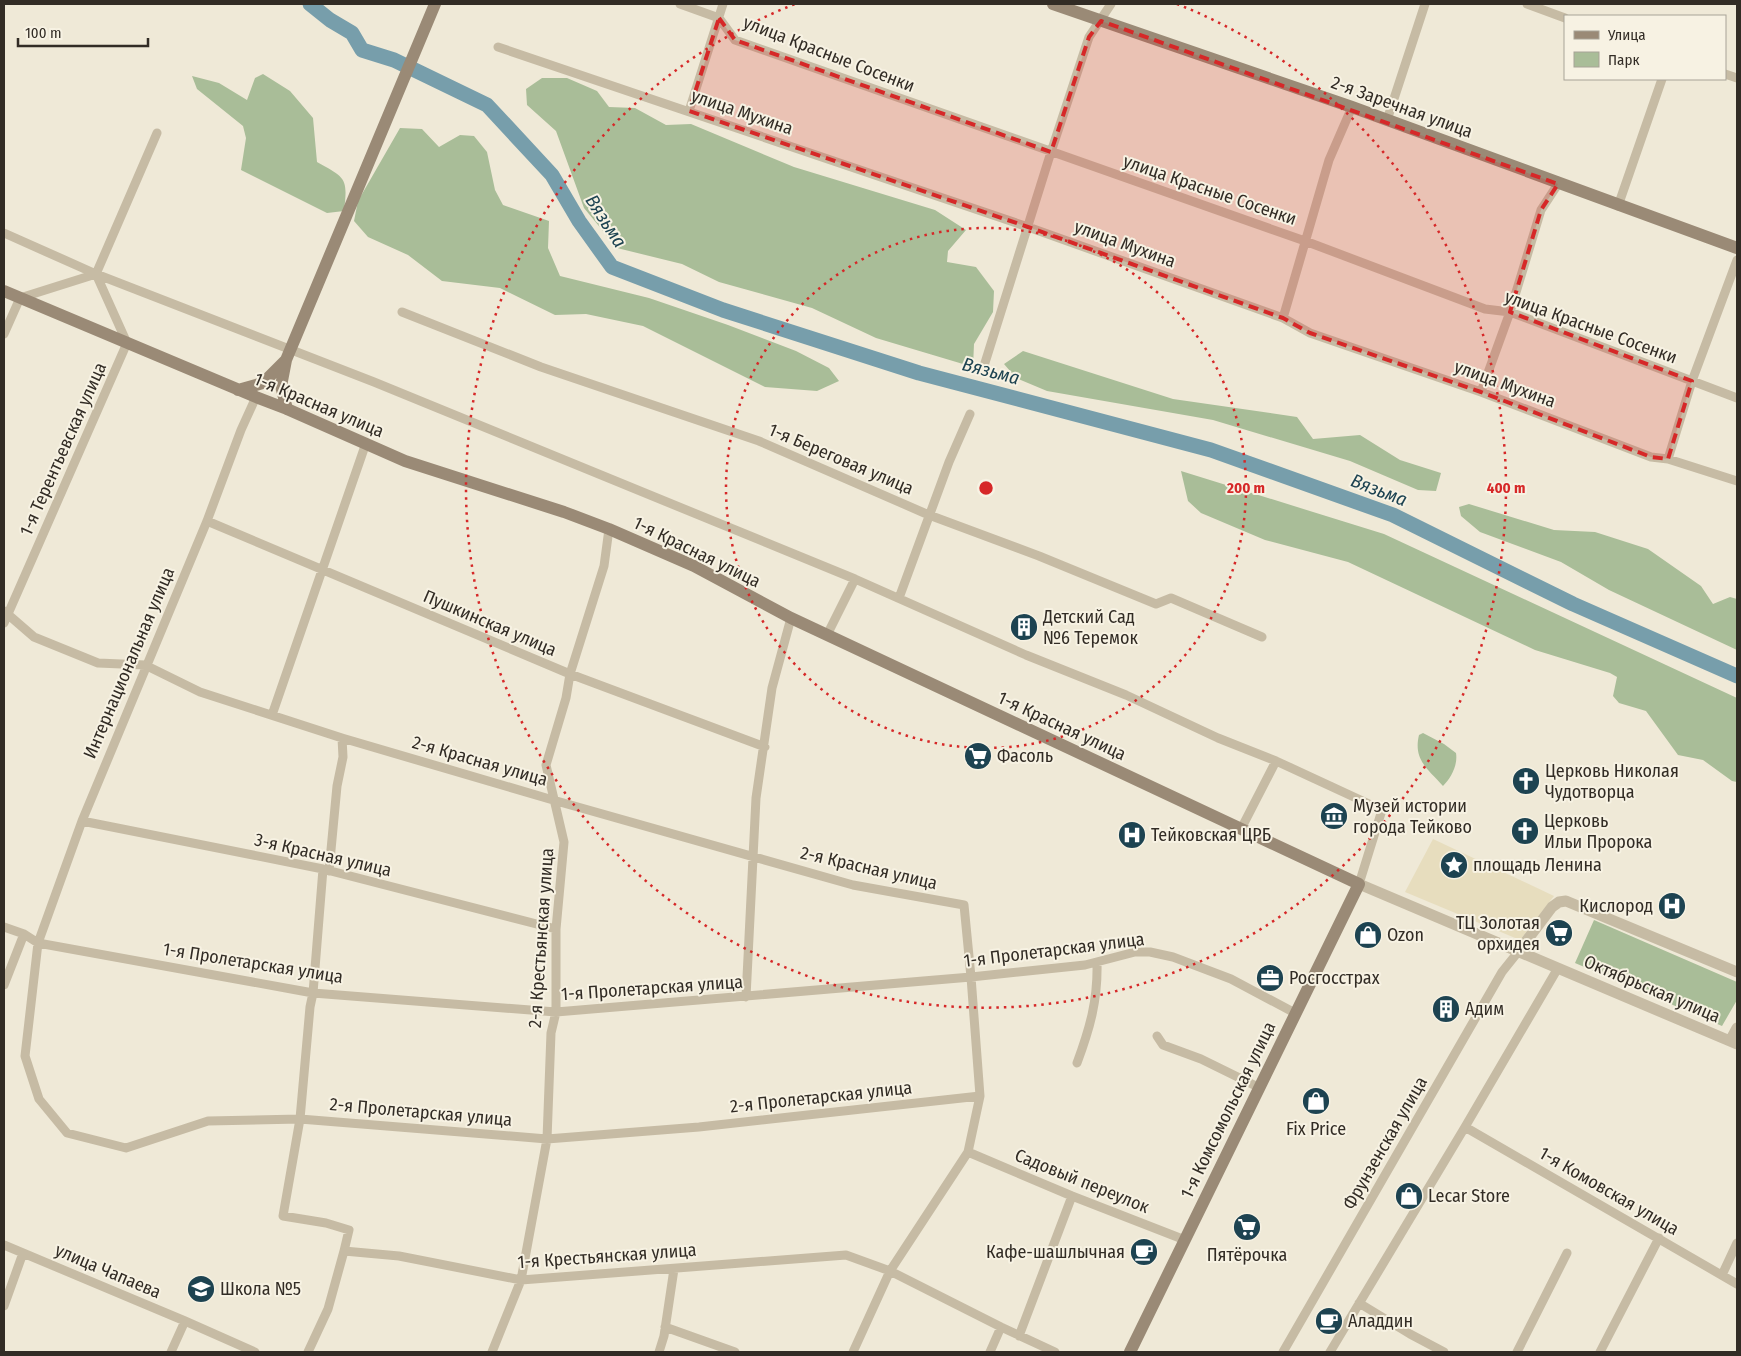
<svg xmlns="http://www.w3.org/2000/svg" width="1741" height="1356" font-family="'Fira Sans Condensed',sans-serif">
<rect width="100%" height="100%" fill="#efe9d7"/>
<!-- green -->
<path fill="#a9bd98" d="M263,74L290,91L313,118L317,162C346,178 348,178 344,211L327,213L241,170L246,138L243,126L197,89L192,76L219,83L247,100L255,78Z
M542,78H567L597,91L609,107L635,108L666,125L691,124L794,167L935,210L966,230L948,251L947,262L976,267L994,291L993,312L974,344L973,367L876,338L812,308L719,282L682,264L617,248L584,208L556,131L527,105L526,89Z
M400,128L422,129L439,147L460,135L474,136L487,152L495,190L503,205L549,221L548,248L560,276L649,298L728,325L796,351L829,368L839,381L817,391L765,387L643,326L586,314L555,315L500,288L442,281L408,255L368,237L354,221L358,201Z
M1023,351L1173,399L1297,417L1313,439L1360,435L1400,460L1441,473L1436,491L1418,490L1350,461L1213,420L1047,391L1016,378L1004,364Z
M1181,471L1384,534L1737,698V782L1732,781L1703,760L1678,755L1646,711L1619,703L1613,696L1617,677L1610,673L1535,650L1348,562L1265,540L1201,513L1188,501Z
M1469,504L1554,530L1595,532L1648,549L1701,586L1713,604L1730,597L1737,599V650L1609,590L1561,562L1480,532L1461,516L1459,507Z
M1423,733L1444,744L1456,753C1458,765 1451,778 1443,786C1428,769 1413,760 1419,735Z
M1594,920L1737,982V1000L1722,1026L1575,963Z"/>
<!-- plaza -->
<path fill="#e7ddbe" d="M1433,839L1554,896L1520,940L1405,892Z"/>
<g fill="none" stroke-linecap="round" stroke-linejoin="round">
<!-- river -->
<path stroke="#779eab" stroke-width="15" d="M310,4L330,20L352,33L362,50L394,60L487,105L552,175L579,221L612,267L723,310L919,373L1211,450L1393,515L1573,604L1737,676"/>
<!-- minor -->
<path stroke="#c6bba4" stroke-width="9" d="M680,4L719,18L735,40L1305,241L1485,309L1510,312L1737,398
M1527,4L1565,18
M498,47L1028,227L1283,318L1310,333L1481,392L1651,457L1668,459L1737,481
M1725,74L1737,78
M689,111L723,4
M1387,120L1425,4
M1618,206L1662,79
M4,233L96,274L374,382L855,579L1026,655L1126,695L1218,738L1276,761L1382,810L1359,884
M402,312L541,367L759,441L929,515L1039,556L1156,604L1171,598L1262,637
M1283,318L1329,160L1352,107
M4,334L20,298L96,274L157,133
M984,366L1051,152L1089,37L1111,4
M1481,392L1510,312L1541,210L1558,184
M256,397L241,430L207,521L82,821L38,943L25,1056L39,1099L67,1133L126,1148L208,1121L300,1119L547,1139L699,1127L980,1096
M1668,459L1692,381L1737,260
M207,521L570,674L765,747
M899,598L949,462L970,414
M4,611L34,637L98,663L145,665L200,692L342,738L553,800L853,885L964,905L971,977L980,1096L968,1152L890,1271L853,1352
M4,623L127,343L96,274
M827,635L855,579
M272,715L366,443
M82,821L323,869L556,929
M1241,829L1276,761
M323,869L313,993L310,1007L300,1119L283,1216L326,1223L349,1230L344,1251
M329,871L337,786L343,757L342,738
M4,927L24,934L38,943L313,993L556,1012L971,977L1085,965L1135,952H1150L1173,957L1231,979L1295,1013
M4,985L24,934
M746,997L756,798L772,688L791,618
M1157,1036L1163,1045L1201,1059L1258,1087
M1077,1063C1090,1028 1098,1000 1097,962
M1465,1127L1737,1284
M968,1152L1072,1196L1185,1240
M4,1245L185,1321L255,1352
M1722,1275L1737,1243
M1359,1303L1410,1334L1444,1352
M4,1306L23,1253
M665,1327L735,1352
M1019,1336L1072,1196
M171,1352L185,1321
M308,1352L328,1309L344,1251L399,1256L521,1280L846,1255L890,1271L1001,1327L1055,1352
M492,1352L521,1280L547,1139L551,1033L556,1012V929L564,842L546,765L566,698L570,674L604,566L609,529
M659,1352L664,1336L674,1269
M990,1352L1001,1327
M1283,1352L1502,972L1518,952
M1330,1352L1465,1127L1558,968
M1517,1352L1567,1253
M1600,1352L1659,1238"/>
<!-- tertiary -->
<path stroke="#c6bba4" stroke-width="11" d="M1359,884L1737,1044
M1518,952L1552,907L1559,902L1566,901L1737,972
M1730,1041L1737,1028"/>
<!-- secondary -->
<path stroke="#9a8a76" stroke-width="12" d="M1053,4L1352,107L1737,248
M4,291L256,397L287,409L405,461L564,512L609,529L694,566L791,618L1359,884L1130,1352
M286,360L281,386L287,409
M238,390L263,383L286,360L435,4"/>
</g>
<!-- marked area -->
<path fill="#d62828" fill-opacity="0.2" stroke="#d62828" stroke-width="4" stroke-dasharray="10 6" stroke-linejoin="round" d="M719,18L735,40L1051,152L1089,37L1101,21L1558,184L1541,210L1510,312L1692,381L1668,459L1651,457L1481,392L1310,333L1283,318L1028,227L689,111Z"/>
<!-- distance rings -->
<g fill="none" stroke="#d62828" stroke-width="2.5" stroke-dasharray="2.5 5">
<circle cx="986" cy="488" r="260"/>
<path d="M1177 4A520 520 0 1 1 795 4"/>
</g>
<!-- icons -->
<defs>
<symbol id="building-disc" viewBox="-11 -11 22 22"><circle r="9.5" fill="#1d4351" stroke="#f7f2e3"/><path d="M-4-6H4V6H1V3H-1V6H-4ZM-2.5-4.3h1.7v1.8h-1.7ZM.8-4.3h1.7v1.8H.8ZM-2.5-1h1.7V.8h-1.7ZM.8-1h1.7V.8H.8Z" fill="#fff"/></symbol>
<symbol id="supermarket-disc" viewBox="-11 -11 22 22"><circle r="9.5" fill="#1d4351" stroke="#f7f2e3"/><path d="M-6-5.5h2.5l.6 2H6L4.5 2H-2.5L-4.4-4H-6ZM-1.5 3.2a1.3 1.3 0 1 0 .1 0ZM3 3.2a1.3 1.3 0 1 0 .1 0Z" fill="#fff"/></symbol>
<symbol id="church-disc" viewBox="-11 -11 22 22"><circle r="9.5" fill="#1d4351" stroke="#f7f2e3"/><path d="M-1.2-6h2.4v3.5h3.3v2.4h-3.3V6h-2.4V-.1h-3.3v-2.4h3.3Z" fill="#fff"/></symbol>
<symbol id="museum-disc" viewBox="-11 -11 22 22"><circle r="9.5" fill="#1d4351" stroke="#f7f2e3"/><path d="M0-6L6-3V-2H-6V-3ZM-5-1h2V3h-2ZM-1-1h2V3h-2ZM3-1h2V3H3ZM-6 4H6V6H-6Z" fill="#fff"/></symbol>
<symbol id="hospital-disc" viewBox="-11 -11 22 22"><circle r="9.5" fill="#1d4351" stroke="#f7f2e3"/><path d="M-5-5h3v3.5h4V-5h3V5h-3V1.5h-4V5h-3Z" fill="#fff"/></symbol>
<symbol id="sight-disc" viewBox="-11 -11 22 22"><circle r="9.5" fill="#1d4351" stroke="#f7f2e3"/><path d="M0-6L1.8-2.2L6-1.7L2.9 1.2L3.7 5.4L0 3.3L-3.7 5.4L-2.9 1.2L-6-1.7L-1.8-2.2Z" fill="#fff"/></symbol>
<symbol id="shop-disc" viewBox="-11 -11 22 22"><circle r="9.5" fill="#1d4351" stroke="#f7f2e3"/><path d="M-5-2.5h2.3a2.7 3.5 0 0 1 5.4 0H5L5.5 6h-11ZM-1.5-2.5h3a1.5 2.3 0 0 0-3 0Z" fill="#fff"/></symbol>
<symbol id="office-disc" viewBox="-11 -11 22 22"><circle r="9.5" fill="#1d4351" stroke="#f7f2e3"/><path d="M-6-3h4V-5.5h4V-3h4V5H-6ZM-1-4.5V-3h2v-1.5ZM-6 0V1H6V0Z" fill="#fff"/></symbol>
<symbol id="cafe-disc" viewBox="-11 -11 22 22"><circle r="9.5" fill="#1d4351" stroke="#f7f2e3"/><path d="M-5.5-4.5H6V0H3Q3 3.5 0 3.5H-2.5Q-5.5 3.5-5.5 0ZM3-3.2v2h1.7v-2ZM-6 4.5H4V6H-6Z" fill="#fff"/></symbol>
<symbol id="school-disc" viewBox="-11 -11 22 22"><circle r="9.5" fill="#1d4351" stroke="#f7f2e3"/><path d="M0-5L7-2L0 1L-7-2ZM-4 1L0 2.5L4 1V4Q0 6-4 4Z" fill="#fff"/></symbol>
</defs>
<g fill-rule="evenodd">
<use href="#building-disc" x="1008" y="611" width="32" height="32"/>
<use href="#supermarket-disc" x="962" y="740" width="32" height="32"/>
<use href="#church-disc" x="1510" y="765" width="32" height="32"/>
<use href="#museum-disc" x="1318" y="800" width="32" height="32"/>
<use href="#church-disc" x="1509" y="815" width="32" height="32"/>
<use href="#hospital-disc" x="1116" y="819" width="32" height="32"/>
<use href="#sight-disc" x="1438" y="849" width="32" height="32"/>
<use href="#hospital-disc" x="1656" y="890" width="32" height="32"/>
<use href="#supermarket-disc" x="1543" y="917" width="32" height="32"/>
<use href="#shop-disc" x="1352" y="919" width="32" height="32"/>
<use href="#office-disc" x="1254" y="962" width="32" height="32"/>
<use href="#building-disc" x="1430" y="993" width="32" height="32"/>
<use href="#shop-disc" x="1300" y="1085" width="32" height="32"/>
<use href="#shop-disc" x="1393" y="1180" width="32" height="32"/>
<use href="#supermarket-disc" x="1231" y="1211" width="32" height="32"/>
<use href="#cafe-disc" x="1128" y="1236" width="32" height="32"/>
<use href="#school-disc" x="185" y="1273" width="32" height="32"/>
<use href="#cafe-disc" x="1313" y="1305" width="32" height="32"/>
</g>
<g text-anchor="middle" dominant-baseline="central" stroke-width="4" stroke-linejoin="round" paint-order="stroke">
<!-- street labels -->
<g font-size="18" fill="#322c25" stroke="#f7f2e3">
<text transform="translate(829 54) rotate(21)">улица Красные Сосенки</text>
<text transform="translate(1402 107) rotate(20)">2-я Заречная улица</text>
<text transform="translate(742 112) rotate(19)">улица Мухина</text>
<text transform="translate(1210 190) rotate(19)">улица Красные Сосенки</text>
<text transform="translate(1125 244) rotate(20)">улица Мухина</text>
<text transform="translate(1591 327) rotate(20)">улица Красные Сосенки</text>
<text transform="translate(1505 384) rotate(20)">улица Мухина</text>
<text transform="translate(319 405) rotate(23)">1-я Красная улица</text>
<text transform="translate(63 449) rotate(-66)">1-я Терентьевская улица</text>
<text transform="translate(841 459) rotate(23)">1-я Береговая улица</text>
<text transform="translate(697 552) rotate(26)">1-я Красная улица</text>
<text transform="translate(490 623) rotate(23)">Пушкинская улица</text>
<text transform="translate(129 663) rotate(-67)">Интернациональная улица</text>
<text transform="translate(1062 726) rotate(25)">1-я Красная улица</text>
<text transform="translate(480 761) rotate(16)">2-я Красная улица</text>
<text transform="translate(323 855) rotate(13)">3-я Красная улица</text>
<text transform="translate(869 868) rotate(13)">2-я Красная улица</text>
<text transform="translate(541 938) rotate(-86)">2-я Крестьянская улица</text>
<text transform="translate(1054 950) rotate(-7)">1-я Пролетарская улица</text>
<text transform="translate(253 963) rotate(9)">1-я Пролетарская улица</text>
<text transform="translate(652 988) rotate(-4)">1-я Пролетарская улица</text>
<text transform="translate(1652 989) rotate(23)">Октябрьская улица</text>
<text transform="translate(821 1097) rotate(-6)">2-я Пролетарская улица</text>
<text transform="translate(1228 1110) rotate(-64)">1-я Комсомольская улица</text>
<text transform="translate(421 1112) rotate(5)">2-я Пролетарская улица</text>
<text transform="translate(1385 1143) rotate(-60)">Фрунзенская улица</text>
<text transform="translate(1082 1181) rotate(22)">Садовый переулок</text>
<text transform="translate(1609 1191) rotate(30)">1-я Комовская улица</text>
<text transform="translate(607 1256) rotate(-4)">1-я Крестьянская улица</text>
<text transform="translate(108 1271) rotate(23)">улица Чапаева</text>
</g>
<!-- poi labels -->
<g font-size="18" fill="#322c25" stroke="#f7f2e3" text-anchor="start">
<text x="1043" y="617">Детский Сад<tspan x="1043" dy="21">№6 Теремок</tspan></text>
<text x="997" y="756">Фасоль</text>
<text x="1545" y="771">Церковь Николая<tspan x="1545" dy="21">Чудотворца</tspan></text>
<text x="1353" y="806">Музей истории<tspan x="1353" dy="21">города Тейково</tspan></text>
<text x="1544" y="821">Церковь<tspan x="1544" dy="21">Ильи Пророка</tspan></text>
<text x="1151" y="835">Тейковская ЦРБ</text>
<text x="1473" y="865">площадь Ленина</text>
<text x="1653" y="906" text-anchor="end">Кислород</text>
<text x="1540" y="923" text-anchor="end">ТЦ Золотая<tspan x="1540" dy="21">орхидея</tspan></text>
<text x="1387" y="935">Ozon</text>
<text x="1289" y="978">Росгосстрах</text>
<text x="1465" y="1009">Адим</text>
<text x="1316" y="1129" text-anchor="middle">Fix Price</text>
<text x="1428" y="1196">Lecar Store</text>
<text x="1125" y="1252" text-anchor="end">Кафе-шашлычная</text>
<text x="1247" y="1255" text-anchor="middle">Пятёрочка</text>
<text x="220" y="1289">Школа №5</text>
<text x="1348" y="1321">Аладдин</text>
</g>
<!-- water labels -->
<g font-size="19" font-style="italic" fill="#1d4351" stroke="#f7f2e3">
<text transform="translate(606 221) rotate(57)">Вязьма</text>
<text transform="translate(991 371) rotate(15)">Вязьма</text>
<text transform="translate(1379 490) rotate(21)">Вязьма</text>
</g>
</g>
<circle cx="986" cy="488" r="8" fill="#d62828" stroke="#f7f2e3" stroke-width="2.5"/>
<g font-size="15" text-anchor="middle" font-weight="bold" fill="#d62828" stroke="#f7f2e3" stroke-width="4" stroke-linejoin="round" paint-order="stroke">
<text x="1246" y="493">200 m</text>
<text x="1506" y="493">400 m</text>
</g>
<!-- border -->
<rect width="1741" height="1356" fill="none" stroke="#322c25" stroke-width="10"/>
<!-- legend -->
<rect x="1564" y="15" width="162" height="65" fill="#f7f2e3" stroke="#a8a397"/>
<rect x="1574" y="31" width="25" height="8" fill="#9a8a76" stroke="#a8a397"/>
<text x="1608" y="40" font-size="15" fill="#322c25">Улица</text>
<rect x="1574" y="52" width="25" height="15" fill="#a9bd98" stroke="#a8a397"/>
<text x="1608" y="65" font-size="15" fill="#322c25">Парк</text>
<!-- scale -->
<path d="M18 38v8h130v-8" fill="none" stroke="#322c25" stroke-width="2.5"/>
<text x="25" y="38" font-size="15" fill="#322c25" stroke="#f7f2e3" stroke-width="4" paint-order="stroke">100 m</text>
</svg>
